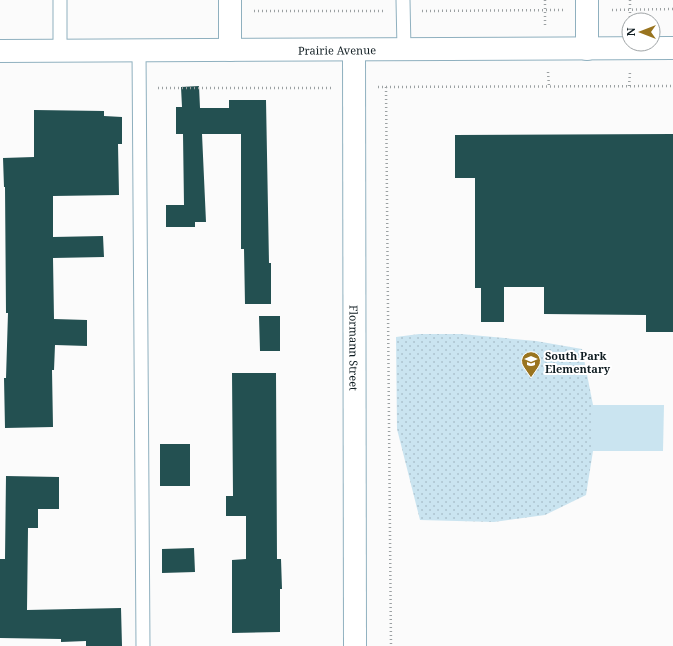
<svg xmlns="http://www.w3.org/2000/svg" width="673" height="646" font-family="'Noto Serif',serif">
<defs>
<pattern id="park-dots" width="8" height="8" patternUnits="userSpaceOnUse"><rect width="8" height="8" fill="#cae4f0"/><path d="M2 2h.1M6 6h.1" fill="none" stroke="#acc3ce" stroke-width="1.8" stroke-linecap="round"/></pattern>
</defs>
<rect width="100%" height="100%" fill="#fbfbfb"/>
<!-- green -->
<path fill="#cae4f0" d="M593,405H664L663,451H593Z"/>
<!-- park -->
<path fill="url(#park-dots)" d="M419,334H461L536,341L582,349L593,405V451L586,495L545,515L494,522L420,520L397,429L396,337Z"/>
<!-- building -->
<path fill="#235051" d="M199,86L200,108H229V100H266L269,263H271V304H245L244,249H241V134H202L206,222H195V227H166V205H184L183,134H176V107H182L181,87Z
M34,110L104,111V116L122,117V144H118L119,195L53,196V237L103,236L104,257L53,258L54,319L87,320V346L55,345L54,370H52L53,427L5,428L4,378H6L8,313H6L5,187H4L3,158L34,157Z
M673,134V332H646V315L544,314V287H504V322H481V288H475V178H455V135Z
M259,316H280V351H260Z
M232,373H276L277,559H281L282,589H280V632L232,633V560L246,559V516H226V496H233Z
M160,444H190V486H160Z
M6,476L59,477V509H38V528H28L27,610L121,608L122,646H86V641L61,642V639L0,638V559H5Z
M194,548L195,572L162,573V549Z"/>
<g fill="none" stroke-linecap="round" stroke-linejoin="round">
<defs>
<path id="service" d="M403,0L404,49
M60,51V0
M139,51L143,646"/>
<g id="minor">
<path d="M230,0V50"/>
<path d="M587,0V49"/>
<path id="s1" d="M354,50L355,646"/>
<path id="s2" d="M0,51L673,48"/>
</g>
</defs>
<!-- service casing -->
<use href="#service" stroke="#8fb0bf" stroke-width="15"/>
<!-- minor casing -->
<use href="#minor" stroke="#8fb0bf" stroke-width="24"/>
<!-- path -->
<path stroke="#9ba0a2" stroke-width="2.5" stroke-dasharray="1 3" stroke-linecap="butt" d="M545,0V25
M630,0V20
M612,10L673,9
M254,11H385
M422,11L563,10
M548,72L549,86
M629,86L630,72
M378,87L673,86
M386,87L391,646
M158,88H331"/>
<!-- service -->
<use href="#service" stroke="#fff" stroke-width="13"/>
<!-- minor -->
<use href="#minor" stroke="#fff" stroke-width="22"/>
</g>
<!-- icons -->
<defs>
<symbol id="school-pin" viewBox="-11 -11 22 30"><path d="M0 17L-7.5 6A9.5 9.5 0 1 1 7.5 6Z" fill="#99741f" stroke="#fff"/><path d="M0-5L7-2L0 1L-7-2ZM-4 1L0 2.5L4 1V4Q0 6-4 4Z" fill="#fff"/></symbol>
</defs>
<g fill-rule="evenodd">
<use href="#school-pin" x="520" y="350" width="22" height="30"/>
</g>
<g text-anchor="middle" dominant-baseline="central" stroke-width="4" stroke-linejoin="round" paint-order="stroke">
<!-- street labels -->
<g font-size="11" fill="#0f1c21" stroke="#fff">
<text stroke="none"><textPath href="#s2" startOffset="337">Prairie Avenue</textPath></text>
<text stroke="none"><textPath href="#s1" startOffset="298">Flormann Street</textPath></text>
</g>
<!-- poi labels -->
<g font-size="11" font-weight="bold" fill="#0f1c21" stroke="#fff" text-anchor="start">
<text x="545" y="355">South Park<tspan x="545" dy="13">Elementary</tspan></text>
</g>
</g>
<!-- north arrow -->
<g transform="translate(641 32) rotate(270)"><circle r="19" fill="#ffffff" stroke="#9fa4a6"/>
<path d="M0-3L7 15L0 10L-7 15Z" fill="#99741f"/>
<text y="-6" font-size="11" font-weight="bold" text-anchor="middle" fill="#0f1c21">N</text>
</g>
</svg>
